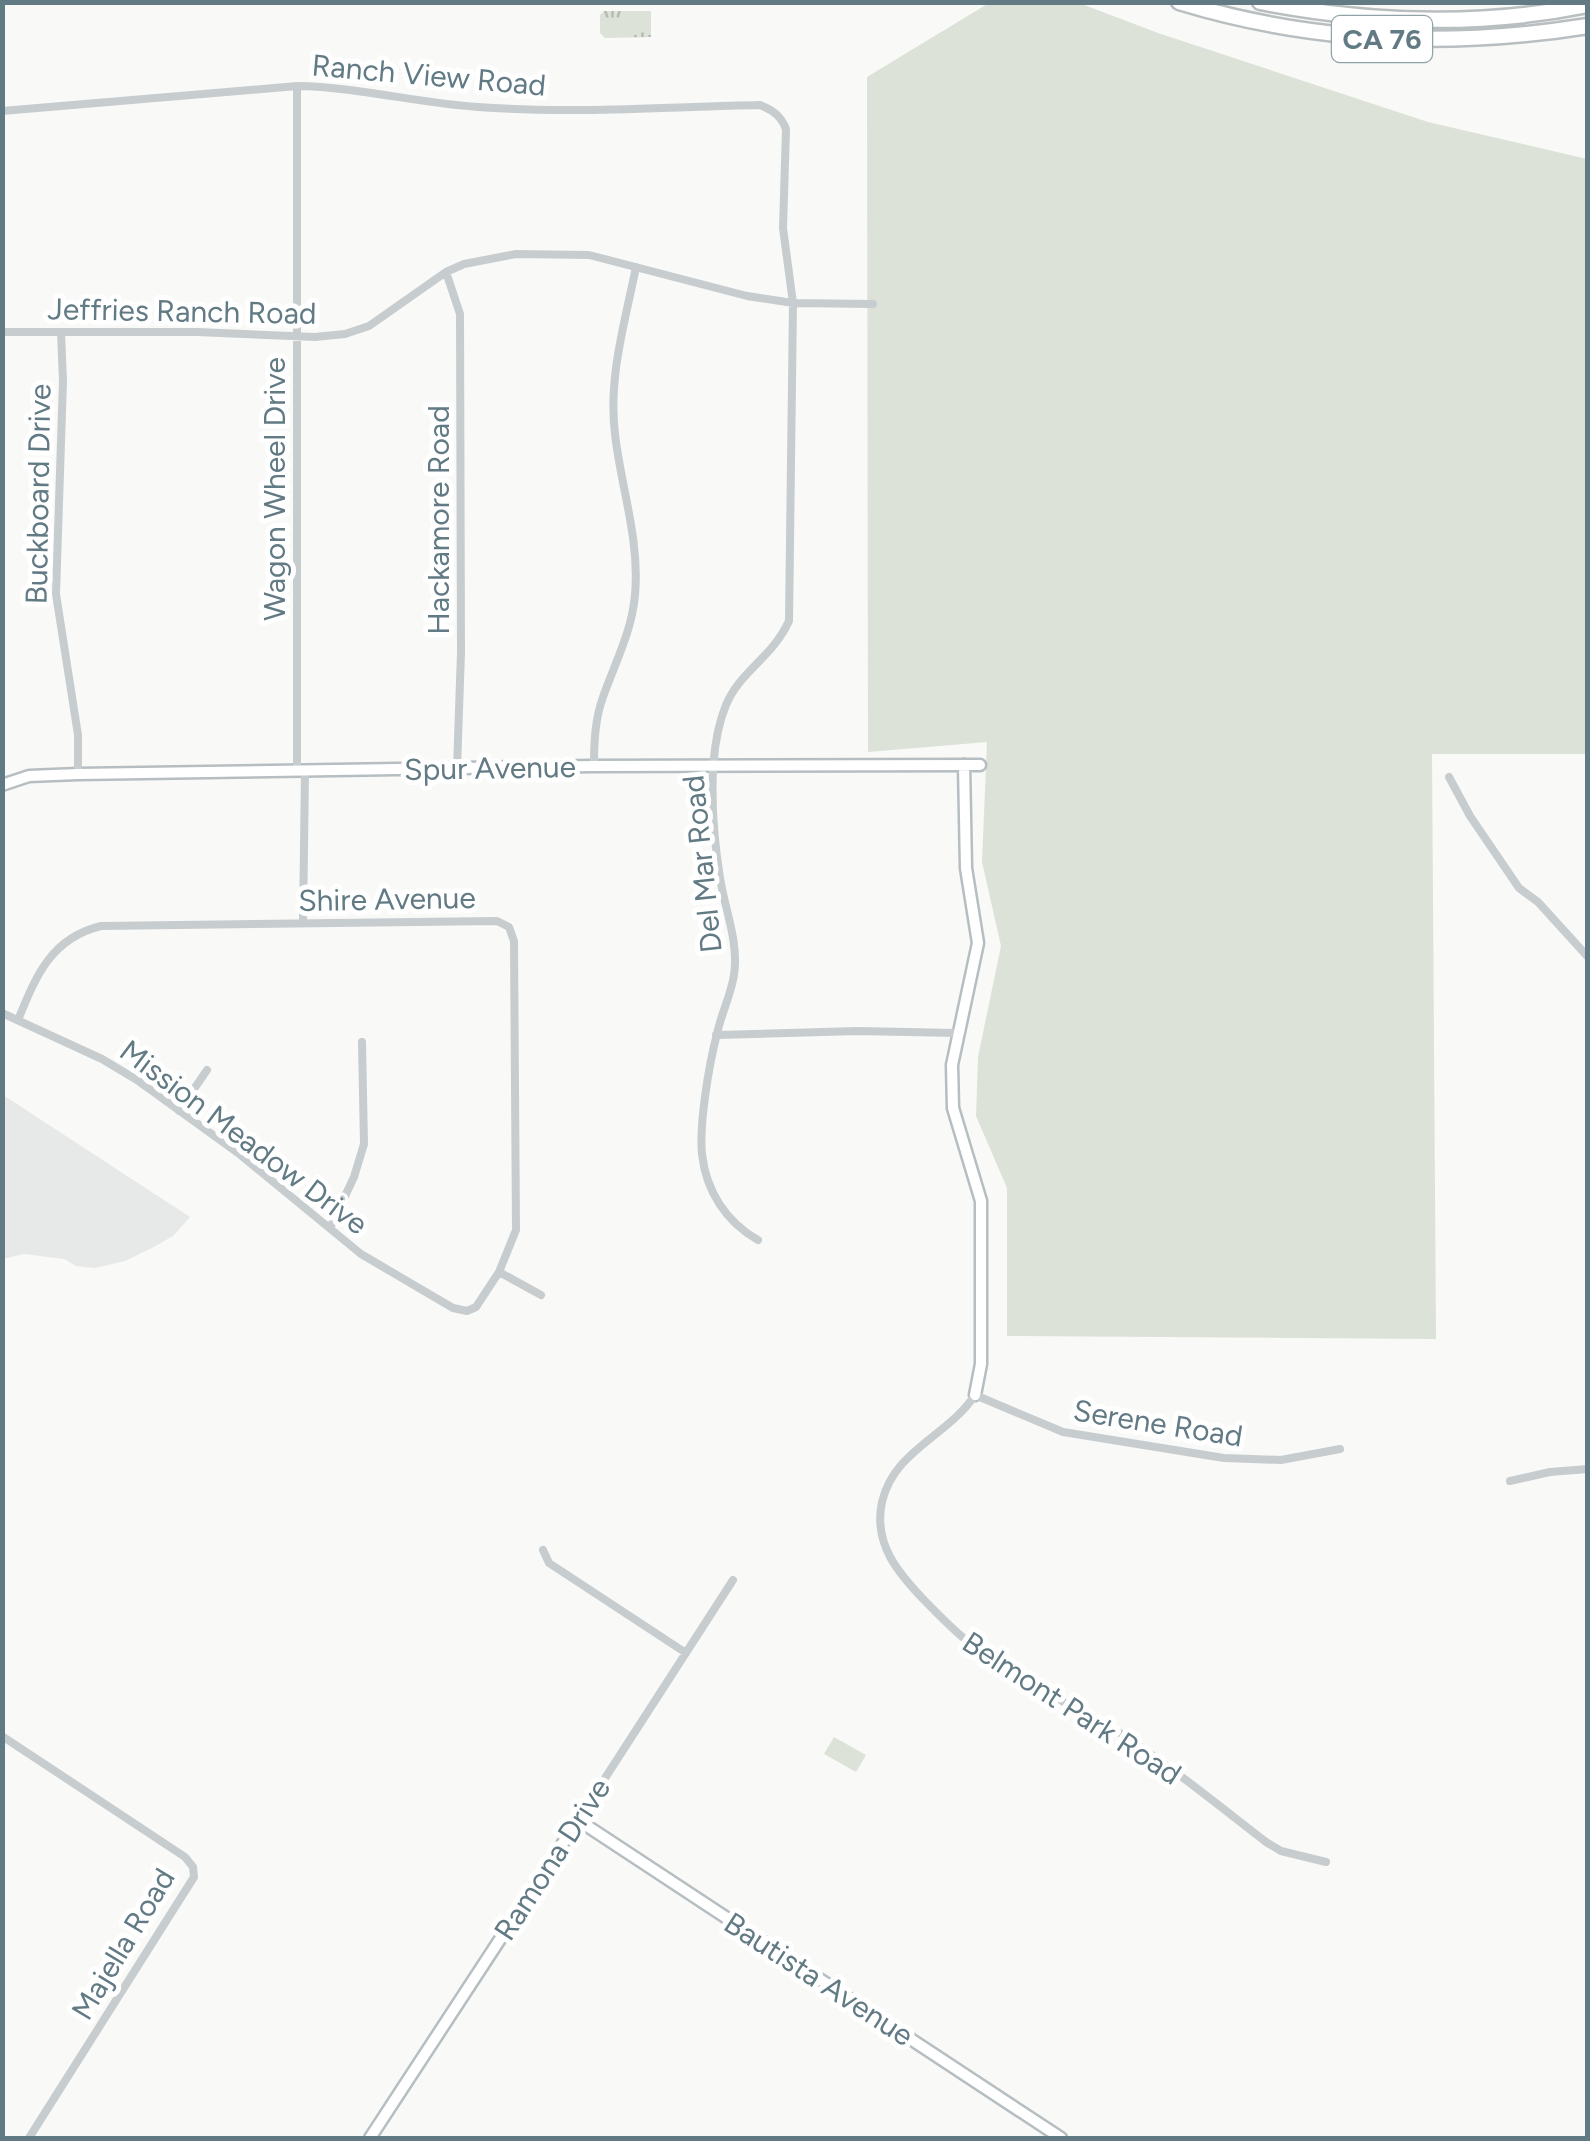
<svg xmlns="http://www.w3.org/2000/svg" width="1590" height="2141" font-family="Figtree,sans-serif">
<defs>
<pattern id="park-tufts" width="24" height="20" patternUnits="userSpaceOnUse" patternTransform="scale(2.5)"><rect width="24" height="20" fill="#dce2d7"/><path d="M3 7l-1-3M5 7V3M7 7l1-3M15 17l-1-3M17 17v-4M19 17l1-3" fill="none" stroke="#b6bcb4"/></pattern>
</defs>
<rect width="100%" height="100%" fill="#f9f9f7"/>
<!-- built -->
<path fill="#e7e9e8" d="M3,1095L190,1217L173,1236L152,1248L125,1261L95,1268L76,1266L64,1259L24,1254L3,1259Z"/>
<!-- grass -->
<path fill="#dce2d7" d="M989,3H1079L1158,33L1428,122L1587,159V754H1432L1436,1339L1007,1336V1188L976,1116L978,1057L1001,946L982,862L987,742L868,752L867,77Z
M834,1737L866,1755L856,1772L824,1754Z"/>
<!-- park -->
<path fill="url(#park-tufts)" d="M604,11H651V37L605,38L600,33V15Z"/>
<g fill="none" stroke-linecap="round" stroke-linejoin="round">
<defs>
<path id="secondary" d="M964,765L966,868L978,943L952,1065L953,1108L981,1201V1364L975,1395
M2,785L29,776L78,774L594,766L980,765
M370,2138L578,1820L1061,2138"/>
<path id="highway" d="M1179,2C1313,43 1450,48 1588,26
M1260,2C1368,23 1480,27 1588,5"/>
</defs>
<!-- secondary casing -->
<use href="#secondary" stroke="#b6bec2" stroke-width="15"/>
<!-- highway casing -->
<use href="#highway" stroke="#b9bec0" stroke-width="19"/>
<!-- street -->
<path stroke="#c7cccf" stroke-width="8" d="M297,86V771
M2,111L297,86C358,87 417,103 478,107C571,114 667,107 760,105C773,110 781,116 786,129L783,228L793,303L789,621C772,658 740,671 726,705C706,753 712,827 720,878C725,910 739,942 734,975C731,995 721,1014 717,1034C709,1064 699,1124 702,1154C706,1191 726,1222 758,1240
M446,272L460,314L461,652L457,769
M2,332H197L315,337L345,334L369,326L446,272L464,264L516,254L589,255L747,296L793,303L873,304
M61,332L63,381L56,594L78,735V774
M594,766C594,742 595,719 603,697C615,663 632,631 635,595C640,539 621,488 615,434C608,377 625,322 636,267
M1449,777L1470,816L1519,888L1538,902L1588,957
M303,923L305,771
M2,1013L102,1059L137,1080L238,1153L361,1254L453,1308L467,1311L476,1307L499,1272L516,1230L514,941L509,927L497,921L101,926C51,938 36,976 18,1020
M716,1035L857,1031L957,1033
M179,1111L207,1070
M330,1228L354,1177L364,1144L362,1042
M499,1272L541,1295
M1510,1481L1550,1472L1588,1469
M543,1550L549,1563L686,1653
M2,1736L185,1857L193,1867L194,1877L29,2138
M578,1820L733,1580
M1326,1862L1281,1851L1266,1842C1220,1807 1175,1769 1126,1737C1090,1713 1050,1697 1013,1674C979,1654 952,1629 925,1601C898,1573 873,1544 882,1502C894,1450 948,1436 975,1395L1063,1432L1224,1458L1281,1460L1340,1449"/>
<!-- secondary -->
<use href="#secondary" stroke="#fff" stroke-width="10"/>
<!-- highway -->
<use href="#highway" stroke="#fff" stroke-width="14"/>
</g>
<g text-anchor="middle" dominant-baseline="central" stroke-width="10" stroke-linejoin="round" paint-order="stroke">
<!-- shield labels -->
<rect fill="#fff" stroke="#91a2a9" stroke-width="2.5" x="1332" y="16" width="100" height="46" rx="8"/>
<g font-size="28" font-weight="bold" fill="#627a84">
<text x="1382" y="39">CA 76</text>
</g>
<!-- street labels -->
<g font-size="30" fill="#627a84" stroke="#fff">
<text transform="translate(429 75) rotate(5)">Ranch View Road</text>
<text transform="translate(182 311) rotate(1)">Jeffries Ranch Road</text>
<text transform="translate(274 489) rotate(-90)">Wagon Wheel Drive</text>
<text transform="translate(38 494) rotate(-89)">Buckboard Drive</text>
<text transform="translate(438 520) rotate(-90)">Hackamore Road</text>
<text transform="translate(490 768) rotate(-1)">Spur Avenue</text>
<text transform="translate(702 864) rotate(-96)">Del Mar Road</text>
<text transform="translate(387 899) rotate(-1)">Shire Avenue</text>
<text transform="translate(244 1137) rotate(37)">Mission Meadow Drive</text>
<text transform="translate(1158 1423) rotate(9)">Serene Road</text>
<text transform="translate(1072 1708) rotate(33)">Belmont Park Road</text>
<text transform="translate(552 1859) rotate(-57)">Ramona Drive</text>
<text transform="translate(123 1944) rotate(-59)">Majella Road</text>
<text transform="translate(819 1979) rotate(33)">Bautista Avenue</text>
</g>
</g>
<!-- border -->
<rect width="1590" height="2141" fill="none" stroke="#627a84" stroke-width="10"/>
</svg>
